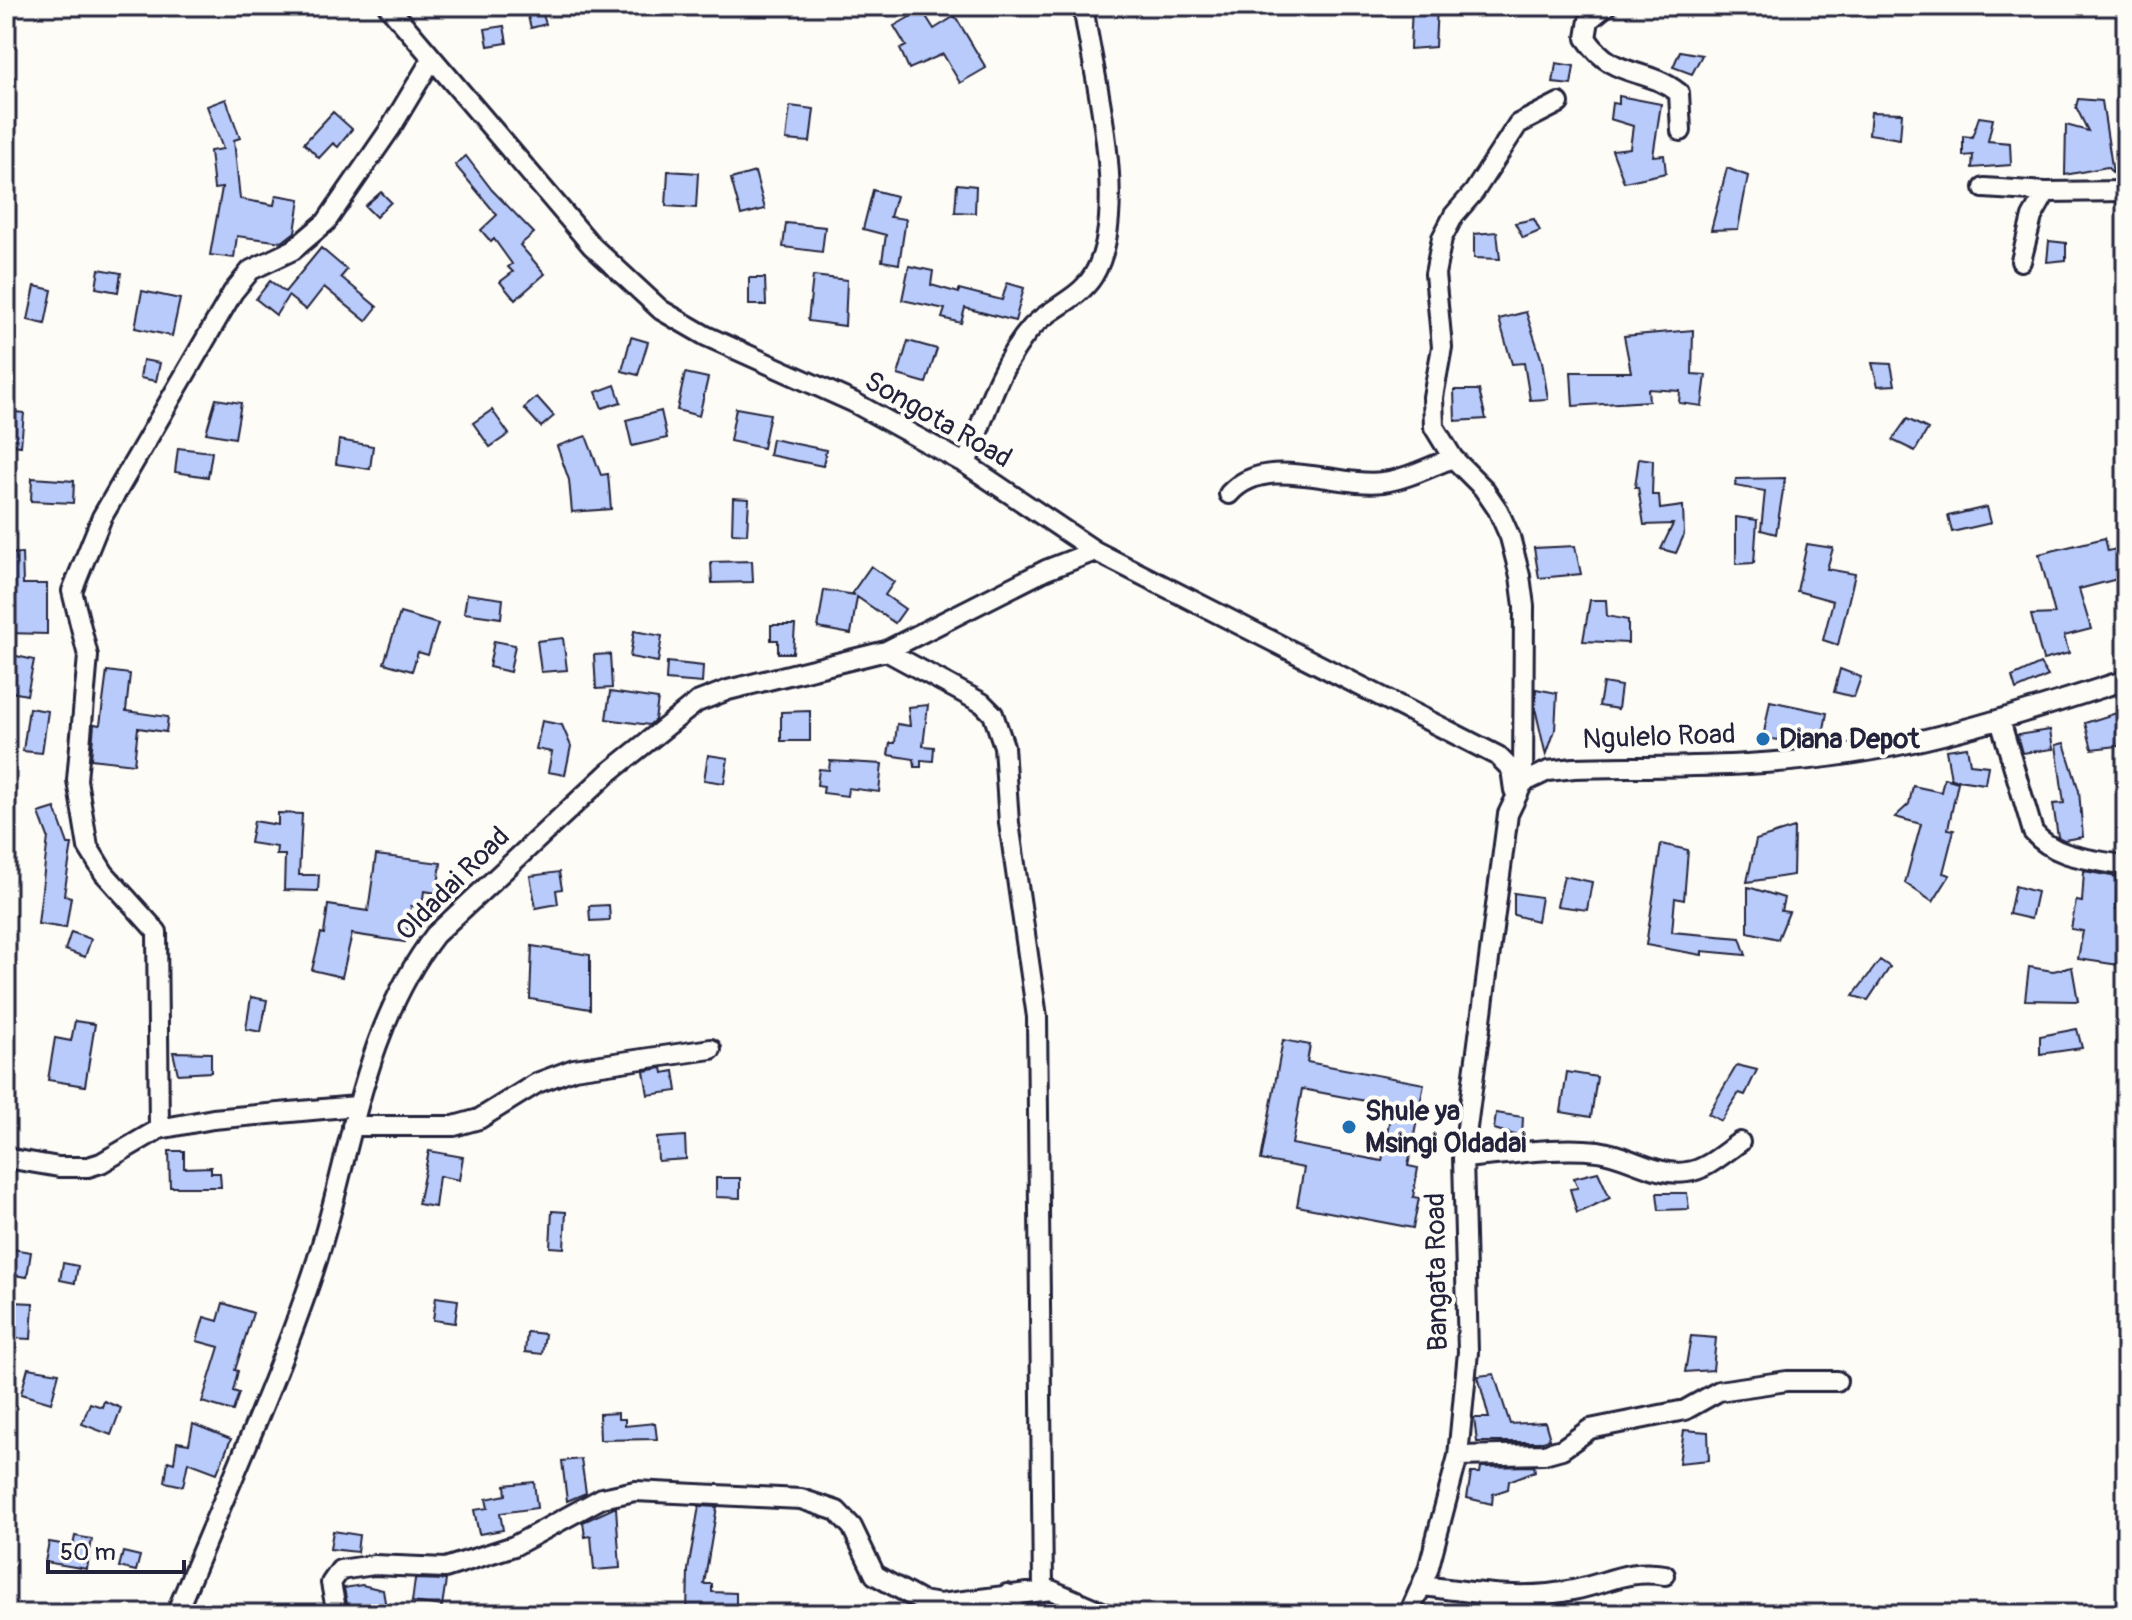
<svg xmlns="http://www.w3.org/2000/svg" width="2132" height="1620" font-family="Pangolin,sans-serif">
<rect width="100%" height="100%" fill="#fdfcf7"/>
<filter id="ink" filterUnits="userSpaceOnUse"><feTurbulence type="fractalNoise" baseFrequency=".0125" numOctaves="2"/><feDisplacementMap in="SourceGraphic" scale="16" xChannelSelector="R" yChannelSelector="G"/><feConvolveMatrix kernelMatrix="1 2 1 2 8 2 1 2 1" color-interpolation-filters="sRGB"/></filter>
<g filter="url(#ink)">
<!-- building -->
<path fill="#b8cbfb" stroke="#22223b" stroke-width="2" fill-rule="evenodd" d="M540,6L546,24L531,28L526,9Z
M1412,6H1437L1435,47L1410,49Z
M922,10L934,29L955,16L986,68L960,83L943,54L909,69L900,49L906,46L894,26Z
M504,26L507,43L488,46L485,29Z
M1680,51L1702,55L1692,74L1673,67Z
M1556,63L1574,66L1571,85L1553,83Z
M1619,96L1661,104L1653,156L1664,155L1666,173L1624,182L1612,150L1630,148L1633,126L1610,119L1612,103L1619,104Z
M226,99L240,138L234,140L240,199L274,205L276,195L300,199L295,232L282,242L237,236L234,258L210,255L222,188L214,189L210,151L223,149L207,106Z
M2078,99L2102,101L2113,173L2107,167L2065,175L2066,125L2088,131L2076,107Z
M790,106L814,109L810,142L786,140Z
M333,112L352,129L338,147L333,143L319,158L304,143Z
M1871,112L1902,113L1900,139L1869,134Z
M1979,117L1993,119L1988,141L2010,143L2011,165L1972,168L1973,155L1963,156V136L1972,137Z
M466,156L492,190L534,233L520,245L545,274L515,300L500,282L513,272L508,267L512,264L494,239L491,242L481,230L497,215L455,165Z
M1727,168L1748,176L1738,229L1711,230Z
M668,171L698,173L696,208L666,206Z
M755,172L765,209L741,215L731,179Z
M957,184L976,186L975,213L955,212Z
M873,190L896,196L890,217L906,219L899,264L882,261L886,235L863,229Z
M381,192L391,202L376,217L365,206Z
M1534,219L1540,231L1523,238L1515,223Z
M786,223L825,227L822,252L783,247Z
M1497,232L1500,259L1474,258V234Z
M2049,241L2066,243V260L2047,262Z
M321,248L347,270L341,277L377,307L366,321L324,287L306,310L288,296L276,315L256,299L270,281L285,292Z
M909,266L933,271L931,285L959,293V289L1002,300L1007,283L1024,288L1015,321L965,308L961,323L942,318L945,309L902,300Z
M99,269L121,273L118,292L96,288Z
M813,276L847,280L845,326L808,321Z
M749,278H765L766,305H749Z
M35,286L52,290L45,324L28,320Z
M142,291L180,299L172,336L135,328Z
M1526,312L1542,361L1548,399L1530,400L1524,363L1512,364L1499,319Z
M1693,330L1692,374L1706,375L1702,406L1679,403L1680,391L1648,389L1649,401L1573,406L1571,372H1631L1624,336Z
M631,337L648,342L638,375L622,371Z
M908,341L937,349L926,383L898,375Z
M143,360L160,363L156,381L140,378Z
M1872,363L1891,364L1895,385L1878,386Z
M685,373L708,378L699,416L677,410Z
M615,385L621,402L602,408L596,392Z
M1454,390H1479L1486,419L1455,421Z
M537,397L554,416L541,427L524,408Z
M216,399L241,403L235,438L206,433Z
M736,408L770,414L763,448L730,441Z
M492,410L509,434L490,447L473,423Z
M6,411L24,413L21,446L6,444Z
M661,411L667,438L632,446L626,420Z
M1907,419L1928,429L1915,451L1892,440Z
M586,436L601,475L608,474L611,509L572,512L569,480L557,446Z
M772,439L826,450L823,466L769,455Z
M339,440L373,446L370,469L336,464Z
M178,448L212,452L208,477L175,472Z
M1639,458L1653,460L1652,495H1659L1660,509L1683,506L1684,535L1676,553L1661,549L1673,524L1644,525L1638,487H1635Z
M32,478L74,481L73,503L31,501Z
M1785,478L1776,534L1761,530L1765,491L1735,486L1736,479Z
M733,498L749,499L747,534L732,533Z
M1987,507L1991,523L1952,532L1948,516Z
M1736,517L1757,520L1754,563L1736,564Z
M2105,538L2108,551L2117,549L2125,577L2079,589L2091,629L2064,636L2069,653L2043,660L2031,615L2055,614L2039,554Z
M1807,544L1833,548L1827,569L1855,574L1838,645L1823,640L1833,601L1797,591Z
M1575,546L1581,574L1539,578L1534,548Z
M22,553L23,584H47V634L6,633V554Z
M752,561L753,582L712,583L711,562Z
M871,566L894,582L885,595L905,609L895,623L857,597L851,634L818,628L824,590L855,595L852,593Z
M467,594L503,599L501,618L464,613Z
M1590,600H1606L1607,616L1628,620V643L1583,641Z
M400,613L438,624L428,655L418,652L412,671L384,663Z
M771,625H795L793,653H778V640H771Z
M634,631L662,636L658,662L630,657Z
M563,638L567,670L541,672L537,641Z
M494,641L515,645L510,672L489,667Z
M610,654L612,688L596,689L594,655Z
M12,655L34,660L27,695L6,691Z
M667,662L703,666L702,683L666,680Z
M2040,664L2048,676L2016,690L2012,677Z
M1840,669L1861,677L1854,697L1834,692Z
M107,671L130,674L126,711L168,717L166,732L138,728L134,764L91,759L94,724L100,725Z
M1603,683L1621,686L1618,709L1599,706Z
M1536,689L1557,693L1555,730L1546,756L1535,708Z
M610,692L658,699L655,720L649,725L606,719Z
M1770,701L1827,713L1822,740L1780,732L1779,740L1763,738Z
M928,705L923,746L934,747L933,761L921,760V767H915L914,759L888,755L890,743H895L897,724L910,726L908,707Z
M29,708L48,711L42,753L23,751Z
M2126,710V745L2092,749L2085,723Z
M810,711V741H781V712Z
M542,721L562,725L571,746L565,775L548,772L552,752L536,749Z
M2050,730L2053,749L2022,753L2017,735Z
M2064,743L2079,791L2083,837L2064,840L2058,837L2053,804L2064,803L2056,745Z
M1967,747L1970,764L1988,766L1985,784L1951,779L1946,750Z
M708,755L728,758L724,783L704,780Z
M830,761L882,764L879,792L848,788L847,796L823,793L824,786L817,785L819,769L829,770Z
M1944,778L1958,782L1948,829L1954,830L1943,873L1950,875L1933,902L1905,883L1921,824L1895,817L1909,804L1913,786L1941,792Z
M55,808L68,844H72L64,895L71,897L66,928L38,924L48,837L39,813Z
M278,813L302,814L299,875H319L318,891L284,890L285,855H276L277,847L250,843L254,821L278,825Z
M1794,828L1793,875L1747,882L1756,840Z
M1661,844L1688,850L1684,900L1675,898L1672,932L1740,938L1746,955L1702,951V955L1646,945Z
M376,855L441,863L437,893L424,891L422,907L411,906L405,942L352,934L342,977L312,970L321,933L324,934L328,905L368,911Z
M2084,871L2117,877L2116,910L2126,911V966L2078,959L2083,931L2071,929L2076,901L2082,902Z
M559,872L562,889L556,890L558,904L536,908L530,876Z
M1564,876L1592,882L1587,910L1557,906Z
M2015,886L2037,892L2031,919L2009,914Z
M1748,887L1784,898L1781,911L1789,912L1778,939L1748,932Z
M1514,893L1541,897L1537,921L1514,915Z
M609,905L610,920L590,921L589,906Z
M71,932L91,939L85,957L65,950Z
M532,946L590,955V1009L530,999Z
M1880,960L1890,967L1868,1000L1853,996Z
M2029,967L2053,971L2072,967L2078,1001L2025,1000Z
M251,997L267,1000L261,1032L246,1029Z
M75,1021L95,1024L85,1086L48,1080L55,1038L71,1041Z
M2077,1029L2082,1048L2040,1054V1036Z
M1283,1040L1310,1045L1307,1062L1424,1084L1408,1166L1418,1168L1413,1197L1419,1198L1413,1228L1297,1206L1304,1168L1261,1160ZM1302,1089L1392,1106L1382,1161L1292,1144Z
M173,1052L211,1053V1072L178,1074Z
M1737,1065L1757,1070L1745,1095L1739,1093L1721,1121L1708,1114Z
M662,1068L663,1073L674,1071L677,1091L648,1095L644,1071Z
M1567,1072L1597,1077L1591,1117L1561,1112Z
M1496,1113L1523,1117L1522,1137L1494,1129Z
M685,1136L686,1159L658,1161L657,1138Z
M169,1151H184V1168L211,1167V1173H220L221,1187H170Z
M429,1151L463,1157L459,1180L439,1176L435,1207L418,1204Z
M1598,1172L1610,1198L1577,1213L1570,1189L1578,1188L1574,1178Z
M716,1178H740V1198L716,1197Z
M1657,1193H1687L1689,1209L1659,1210Z
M552,1211L566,1212L564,1248L550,1247Z
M6,1248L31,1252L27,1277L6,1274Z
M63,1263L78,1266L75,1283L60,1280Z
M436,1297L458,1300L455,1323L433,1320Z
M12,1302L33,1303L31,1339L10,1338Z
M223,1303L253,1313L235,1370L238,1371L233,1391L239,1393L233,1411L202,1402L219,1347L197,1341L204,1317L218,1321Z
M527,1332L545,1334L542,1354L525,1352Z
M1691,1336L1716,1338L1713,1370L1685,1372Z
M28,1368L59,1373L51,1403L21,1394Z
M1494,1374L1510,1424L1545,1422L1550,1439L1539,1442H1477L1474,1418H1489L1478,1376Z
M104,1401L121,1408L111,1435L82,1424L90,1403L102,1407Z
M618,1413V1419H625V1426L655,1423L657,1439L600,1440L599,1414Z
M193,1424L231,1439L217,1473L188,1462L183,1486L165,1482L168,1461L174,1463L177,1442L189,1444Z
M1684,1430L1708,1432L1709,1460L1679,1463Z
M581,1459L586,1493L567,1501L562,1461Z
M1534,1466L1535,1471L1509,1481L1508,1489L1493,1494L1492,1504L1467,1498L1471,1473H1480L1481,1467Z
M534,1482L537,1508L500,1513L503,1530L479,1534L474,1510L488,1508L486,1499L506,1495L505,1485Z
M699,1506L717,1507L704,1584H712V1592L736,1593V1614H687L688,1570Z
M616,1507L620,1568L594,1570L591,1536L585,1537L583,1522Z
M333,1531L359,1535L357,1552L330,1549Z
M75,1536L92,1539L87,1569L45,1562L49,1542L73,1546Z
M123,1552L140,1556L136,1571L119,1567Z
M415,1579L446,1580L442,1606L412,1602Z
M362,1585L383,1590L387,1614H349L344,1588Z
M1557,1605L1556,1614H1515L1517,1607Z"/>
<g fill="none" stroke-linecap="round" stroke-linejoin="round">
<defs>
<path id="minor" d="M388,6L592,246L661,310L706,336L853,402L966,464L1095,551L1498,756L1511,769L1514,790
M1606,6L1589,20L1586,38C1615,81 1643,65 1679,93L1681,131
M1984,188L2046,192L2126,191
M2021,261L2032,217L2046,192
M966,464C984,418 998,365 1032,327C1050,308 1078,300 1093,276C1131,214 1094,78 1083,6
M1229,494C1266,452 1336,488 1383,482C1407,479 1431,466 1453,458
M886,651L982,703L993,714L1004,746L1009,823L1037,1017L1043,1589
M2000,720L2033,832C2056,859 2093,859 2126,866
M1523,783L1548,771L1574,768C1665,766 1759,768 1849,754C1943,740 2035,709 2126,680
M352,1126H454L479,1119L537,1083L574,1069L711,1049
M159,1129L157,932L104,873L88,847L77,780L88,656L72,591L102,517L233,292L251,270L293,250L326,222L390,129L432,59
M6,1158L59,1167H88L101,1163L159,1129L213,1119L356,1106
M1463,1158C1507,1155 1554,1146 1598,1151C1629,1155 1656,1177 1687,1172C1706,1170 1724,1153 1740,1142
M1458,1456L1544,1454L1562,1449L1590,1429L1685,1410L1719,1391L1787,1381H1837
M1423,1586C1471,1592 1524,1601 1573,1590C1610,1583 1625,1569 1665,1575
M1007,1594L1016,1614
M1483,1594L1494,1614
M176,1614C222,1500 275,1387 314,1270C351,1158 361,1031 435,935L607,774L697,702L728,690L886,651L1046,570L1095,551
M337,1614L331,1583L340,1570L374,1565L445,1568L514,1546L602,1498L635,1491L801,1499L837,1511L852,1527L875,1575L921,1601L940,1604L1051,1590L1107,1614
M1409,1614L1428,1570L1458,1456L1468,1352L1463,1158L1508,814L1523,783L1524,606L1520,576L1510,537L1498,510L1483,488L1453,458L1434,427L1433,397L1442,347L1435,274L1442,238L1454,215L1474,192L1518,124L1559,103"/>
</defs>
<!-- minor casing -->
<use href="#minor" stroke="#22223b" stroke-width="24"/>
<!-- minor -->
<use href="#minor" stroke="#fdfcf7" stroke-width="18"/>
</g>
</g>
<!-- markers -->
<g fill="#1f6fb2" stroke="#fdfcf7" stroke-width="3">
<circle cx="1763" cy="739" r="8"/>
<circle cx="1349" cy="1127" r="8"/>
</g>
<g text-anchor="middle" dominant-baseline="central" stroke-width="8" stroke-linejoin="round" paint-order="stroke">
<!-- street labels -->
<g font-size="28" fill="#22223b" stroke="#fdfcf7">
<text transform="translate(938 420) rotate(30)">Songota Road</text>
<text transform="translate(1659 737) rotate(-2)">Ngulelo Road</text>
<text transform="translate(453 884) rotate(-45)">Oldadai Road</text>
<text transform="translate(1437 1272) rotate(-91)">Bangata Road</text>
</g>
<!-- poi labels -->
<g font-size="28" font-weight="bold" fill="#22223b" stroke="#fdfcf7" text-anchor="start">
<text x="1779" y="739">Diana Depot</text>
<text x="1365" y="1111">Shule ya<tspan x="1365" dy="32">Msingi Oldadai</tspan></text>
</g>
</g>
<!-- margin -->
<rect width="2132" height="1620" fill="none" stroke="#fdfcf7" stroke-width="32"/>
<rect x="16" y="16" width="2100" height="1588" fill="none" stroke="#22223b" stroke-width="3" filter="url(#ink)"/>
<!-- scale -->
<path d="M48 1560v12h136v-12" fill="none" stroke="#22223b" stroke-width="4"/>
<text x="60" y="1560" font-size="24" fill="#22223b" stroke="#fdfcf7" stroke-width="6" paint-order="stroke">50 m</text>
</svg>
